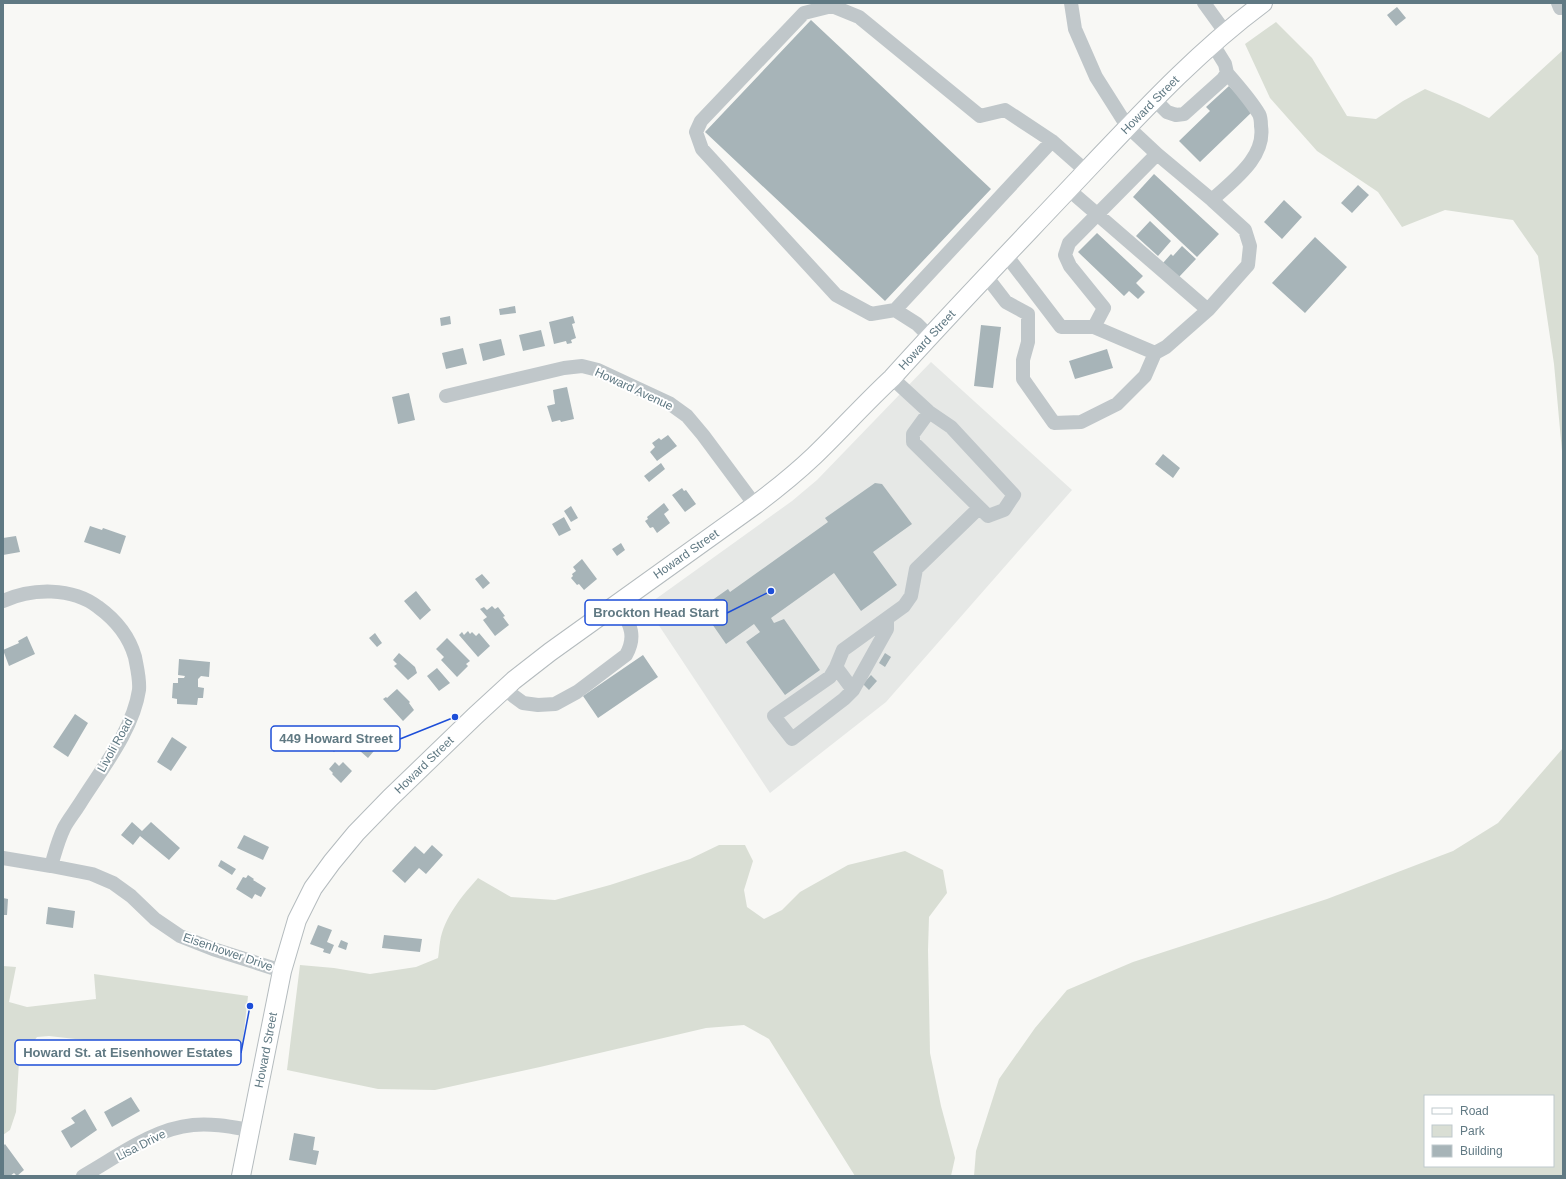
<svg xmlns="http://www.w3.org/2000/svg" width="1566" height="1179" font-family="Helvetica,sans-serif">
<rect width="100%" height="100%" fill="#f8f8f5"/>
<!-- built -->
<path fill="#e6e8e6" d="M931,362L1072,490L886,702L770,793L646,606L792,501L817,480Z"/>
<!-- green -->
<path fill="#d9ded4" fill-rule="evenodd" d="M1276,22L1312,58L1347,116L1376,119L1403,101L1425,89L1460,104L1489,118L1563,50V462L1554,364L1538,256L1513,220L1445,210L1402,227L1378,192L1317,151L1270,98L1245,44Z
M1563,748V1176H974L976,1151L999,1079L1035,1028L1067,990L1133,962L1327,899L1453,851L1498,823ZM1425,1096H1553V1166H1425Z
M719,845H745L753,861L744,890L747,907L764,919L782,910L800,892L848,865L905,851L943,870L947,893L929,917L928,950L930,1053L941,1106L955,1158L951,1176H855L769,1039L744,1025L706,1028L540,1067L435,1090L378,1089L287,1070L300,965L334,968L370,974L416,967L438,958C439,953 439,947 440,942C444,917 462,896 478,878L511,897L555,900L610,885L690,859Z
M3,966L16,967L9,1002L27,1007L96,999L94,974L248,996L241,1058L49,1036L37,1037L19,1062L16,1112L10,1130L3,1135Z"/>
<!-- building -->
<path fill="#a7b4b8" d="M1397,7L1406,18L1396,26L1387,15Z
M811,20L991,189L885,301L705,132Z
M1229,86L1253,111L1200,162L1179,141L1210,111L1206,107Z
M1154,174L1219,234L1197,257L1133,197Z
M1358,185L1369,195L1352,213L1341,203Z
M1284,200L1302,217L1282,239L1264,222Z
M1150,221L1171,241L1158,256L1136,236Z
M1097,233L1143,276L1136,283L1145,292L1138,299L1129,291L1124,296L1078,252Z
M1315,237L1347,267L1305,313L1272,283Z
M1182,246L1196,259L1179,277L1163,263L1171,254L1173,256Z
M515,306L516,313L500,315L499,309Z
M450,316L451,324L441,326L440,318Z
M573,316L575,323L572,324L576,338L571,340L572,343L567,344L566,341L554,344L549,322Z
M981,325L1001,327L993,388L974,386Z
M541,330L545,346L523,351L519,335Z
M501,339L505,355L483,361L479,344Z
M463,348L467,364L446,369L442,353Z
M1107,349L1113,368L1075,379L1069,361Z
M567,387L574,419L561,422L560,420L552,422L547,406L555,404L553,390Z
M409,393L415,420L398,424L392,397Z
M668,435L677,446L657,461L650,452L655,447L652,443L659,438L661,440Z
M1163,454L1180,468L1173,478L1155,464Z
M661,463L665,469L649,482L644,476Z
M875,483L882,484L912,524L873,552L897,585L861,611L834,573L771,618L774,623L784,619L820,670L785,695L746,642L760,632L754,624L726,644L701,608L728,589L730,592L828,522L825,518Z
M682,488L684,491L686,490L696,504L685,512L672,495Z
M664,503L669,510L664,514L670,523L657,533L653,527L650,528L645,521L648,519L647,517Z
M571,506L578,518L571,522L564,511Z
M564,517L571,530L559,536L552,524Z
M90,526L102,530L103,528L126,536L120,554L84,542Z
M16,536L20,552L3,555V538Z
M621,543L625,550L617,556L612,549Z
M582,559L597,579L584,590L579,584L577,585L571,578L573,576L572,574L576,571L573,567Z
M482,574L490,583L483,589L475,579Z
M416,591L431,610L420,620L404,601Z
M492,606L495,609L498,607L505,616L503,617L509,625L495,636L483,620L487,617L480,609L484,607L487,610Z
M468,631L470,634L472,632L476,636L479,633L490,646L478,657L459,635L462,632L464,635Z
M375,633L382,643L377,647L369,638Z
M27,636L35,654L9,666L3,650L19,643L18,641Z
M447,638L470,661L466,664L468,666L457,677L441,660L444,657L436,649Z
M399,653L415,667L417,673L408,680L394,666L397,664L393,660Z
M885,653L891,657L885,667L879,663Z
M643,655L658,677L598,718L583,696Z
M179,659L210,662L209,677L201,676L198,679V687L204,688L203,698H198L197,705L177,704V699L172,698L173,683H178V678H184L185,676L178,675Z
M437,668L450,683L439,691L427,676Z
M871,675L877,681L869,690L863,684Z
M397,689L410,702L409,703L414,710L403,721L383,699L386,697L387,698Z
M75,714L88,723L68,757L53,747Z
M361,728L379,745L368,758L352,744L358,739L354,736Z
M172,737L187,747L171,771L157,762Z
M330,741L338,748L334,752L326,745Z
M335,762L339,766L343,762L352,771L341,783L332,774L333,773L329,769Z
M132,822L142,831L151,822L180,848L169,860L140,836L133,845L121,835Z
M244,835L269,847L263,860L237,848Z
M432,845L443,855L426,874L419,868L405,883L392,871L415,846L424,854Z
M221,860L236,869L232,875L218,866Z
M248,875L254,879L253,880L266,888L261,897L255,894L252,899L236,889L243,877L246,878Z
M3,898L8,899L7,915H3Z
M48,907L75,911L73,928L46,924Z
M318,925L332,930L327,942L334,945L330,954L323,952L324,949L310,944Z
M384,935L422,939L420,952L382,948Z
M341,940L348,943L346,950L338,947Z
M131,1097L140,1111L112,1127L104,1112Z
M85,1109L97,1130L71,1148L61,1131L75,1123L71,1118Z
M294,1133L315,1137L313,1150L319,1151L316,1165L289,1160Z
M5,1144L24,1170L17,1176L14,1173L10,1176H3V1146Z"/>
<g fill="none" stroke-linecap="round" stroke-linejoin="round">
<defs>
<path id="major" d="M241,1176L282,971L297,920L313,888L332,862L356,833L390,798L475,716L514,680L550,652L755,505C775,490 795,474 814,456C840,431 865,403 892,378C955,308 1021,240 1086,171C1142,112 1197,52 1263,3"/>
</defs>
<!-- major casing -->
<use href="#major" stroke="#b4bbbe" stroke-width="20"/>
<!-- minor -->
<path stroke="#c0c7ca" stroke-width="14" d="M1204,3L1225,32
M1558,3L1560,8
M1154,99L1167,112L1176,115L1184,114L1223,79L1227,73L1225,64L1212,43
M1052,141L895,310L871,314L836,295L702,149L696,132L701,121L804,13L832,6L859,17L980,116L1005,110L1052,141L1086,171
M1068,189L1208,310
M1212,200C1232,181 1266,158 1261,126C1261,122 1261,118 1259,114C1250,99 1238,86 1227,73
M1006,255L1061,327H1094L1104,308L1070,266L1065,255L1069,243L1157,154L1127,126L1096,77L1075,29L1071,3
M986,276L1006,302L1028,314V342L1023,360V379L1054,423L1081,422L1117,404L1145,376L1155,353
M895,310L917,324L929,336
M1094,327L1155,353L1166,347L1208,310L1248,265L1250,246L1245,230L1212,200L1157,154
M892,378L929,412L951,427L1014,495L1004,510L988,516L913,442V434L929,412
M446,396L564,368L582,366L598,370L669,403L687,416L703,435L755,505
M3,601C32,588 72,587 98,607C116,620 129,636 135,657C137,668 140,679 139,690C133,731 100,771 79,805C74,813 68,820 64,828C58,840 55,853 51,866
M887,619V629L853,690L844,699L792,739L774,716L830,677L836,667L843,650L904,606L911,596L916,569L979,508
M836,667L853,690
M504,689L523,703L538,705L555,704L577,692L626,655C638,634 628,622 618,602
M3,858L51,866L92,874L113,883L131,896L155,919L180,936L213,949L282,971
M83,1176C117,1157 152,1129 193,1125C212,1123 232,1127 250,1130"/>
<!-- major -->
<use href="#major" stroke="#fff" stroke-width="18"/>
</g>
<g text-anchor="middle" dominant-baseline="central" stroke-width="4" stroke-linejoin="round" paint-order="stroke">
<!-- street labels -->
<g font-size="12" fill="#607983" stroke="#fff">
<text transform="translate(1150 105) rotate(-45)">Howard Street</text>
<text transform="translate(927 340) rotate(-47)">Howard Street</text>
<text transform="translate(634 389) rotate(25)">Howard Avenue</text>
<text transform="translate(686 554) rotate(-35)">Howard Street</text>
<text transform="translate(115 745) rotate(-61)">Livoli Road</text>
<text transform="translate(424 765) rotate(-44)">Howard Street</text>
<text transform="translate(228 952) rotate(19)">Eisenhower Drive</text>
<text transform="translate(266 1050) rotate(-79)">Howard Street</text>
<text transform="translate(141 1145) rotate(-27)">Lisa Drive</text>
</g>
</g>
<!-- callouts -->
<path fill="none" stroke="#1d4ed8" stroke-width="1.5" d="M771 591L727 613M455 717L400 739M250 1006L241 1053"/>
<g fill="#1d4ed8" stroke="#fff" stroke-width="1.5">
<circle cx="771" cy="591" r="4"/>
<circle cx="455" cy="717" r="4"/>
<circle cx="250" cy="1006" r="4"/>
</g>
<g fill="#fff" stroke="#1d4ed8" stroke-width="1.5">
<rect x="585" y="600" width="142" height="25" rx="4"/>
<rect x="271" y="726" width="129" height="25" rx="4"/>
<rect x="15" y="1040" width="226" height="25" rx="4"/>
</g>
<g font-size="13" text-anchor="middle" font-weight="bold" fill="#607983">
<text x="656" y="617">Brockton Head Start</text>
<text x="336" y="743">449 Howard Street</text>
<text x="128" y="1057">Howard St. at Eisenhower Estates</text>
</g>
<!-- border -->
<rect width="1566" height="1179" fill="none" stroke="#607983" stroke-width="8"/>
<!-- legend -->
<rect x="1424" y="1095" width="130" height="72" fill="#ffffff" stroke="#bfc9cd"/>
<rect x="1432" y="1108" width="20" height="6" fill="#ffffff" stroke="#bfc9cd"/>
<text x="1460" y="1115" font-size="12" fill="#607983">Road</text>
<rect x="1432" y="1125" width="20" height="12" fill="#d9ded4" stroke="#bfc9cd"/>
<text x="1460" y="1135" font-size="12" fill="#607983">Park</text>
<rect x="1432" y="1145" width="20" height="12" fill="#a7b4b8" stroke="#bfc9cd"/>
<text x="1460" y="1155" font-size="12" fill="#607983">Building</text>
</svg>
